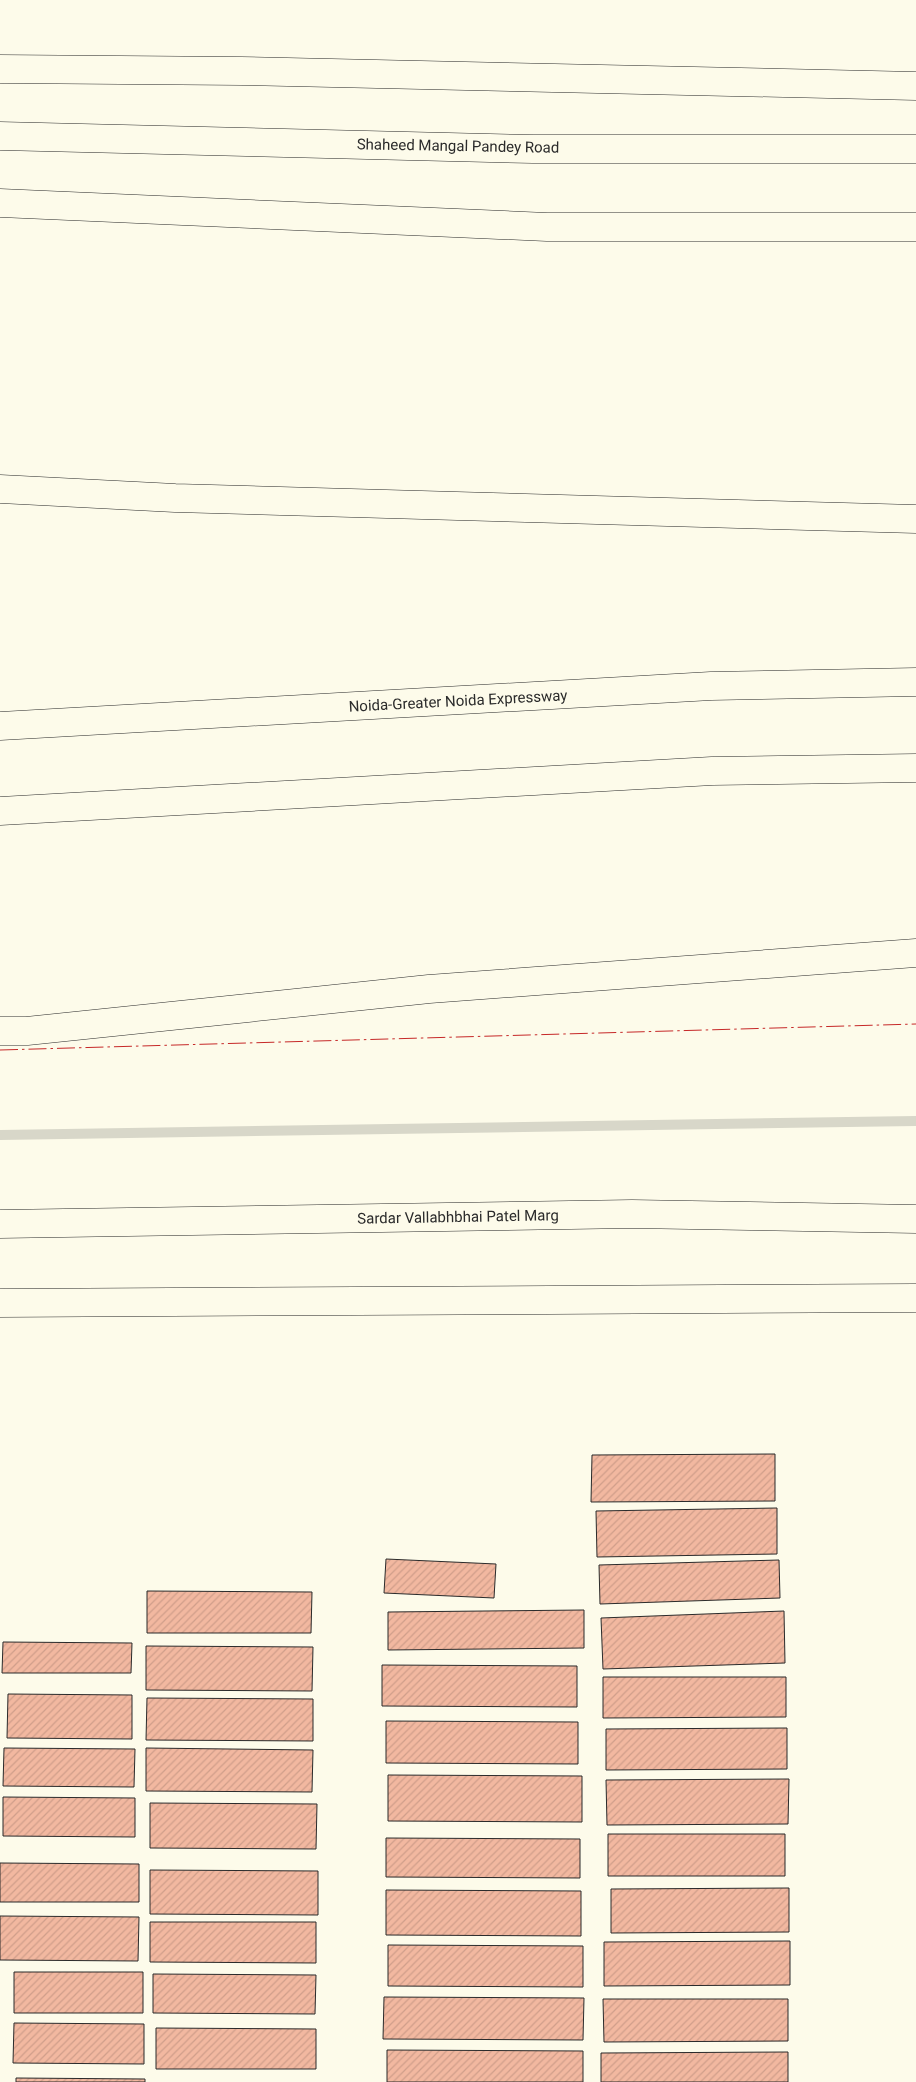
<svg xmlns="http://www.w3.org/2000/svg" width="916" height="2082" font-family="Roboto,sans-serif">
<defs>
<pattern id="building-hatch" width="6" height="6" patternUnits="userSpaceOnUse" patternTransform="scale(1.25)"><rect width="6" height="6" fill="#f2b8a0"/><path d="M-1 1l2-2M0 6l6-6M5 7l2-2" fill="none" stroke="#d09e8a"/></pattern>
</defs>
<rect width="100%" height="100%" fill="#fdfbea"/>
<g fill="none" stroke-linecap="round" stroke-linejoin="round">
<!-- stream -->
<path stroke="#d8d7c9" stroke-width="10" d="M0,1135L916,1121"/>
</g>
<!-- building -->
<path fill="url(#building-hatch)" stroke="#2b2b2b" d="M775,1454V1501L591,1502L592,1455Z
M777,1508V1554L597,1557L596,1511Z
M386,1559L496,1564L494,1598L384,1593Z
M779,1560L780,1598L600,1604L599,1565Z
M147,1591L312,1592L311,1633H147Z
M584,1610V1648L388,1650V1612Z
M784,1611L785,1663L603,1669L601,1618Z
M3,1642L132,1643L131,1673H2Z
M146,1646L313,1647L312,1691L146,1690Z
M382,1665L577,1666V1707L382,1706Z
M603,1677H786V1717L603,1718Z
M8,1694L132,1695V1739L7,1738Z
M147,1698L313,1699V1741L146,1740Z
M386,1721L578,1722V1764L386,1763Z
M787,1728V1769L606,1770V1729Z
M4,1748L135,1749L134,1787L3,1786Z
M146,1748L313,1750L312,1792L146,1791Z
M388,1775L582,1776V1822L388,1821Z
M789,1779L788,1824L607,1825L606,1780Z
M3,1797L135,1798V1837L3,1836Z
M150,1803L317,1804L316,1849L150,1848Z
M608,1834H785V1876H608Z
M386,1838L580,1839V1878L386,1877Z
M0,1863L139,1864V1902H0Z
M150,1870L318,1871V1915L150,1914Z
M789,1888V1932L611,1933V1889Z
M386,1890L581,1891V1936L386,1935Z
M0,1916L139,1917L138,1961L0,1960Z
M150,1922H316V1963L150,1962Z
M790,1941V1985L604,1986V1942Z
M388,1945L583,1946V1987L388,1986Z
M14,1972H143V2013H14Z
M153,1974L316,1975L315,2014L153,2013Z
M384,1997L584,1998L583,2040L383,2039Z
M603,1999H788V2041L604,2042Z
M14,2023L144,2024V2064L13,2063Z
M156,2028L316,2029V2069H156Z
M387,2050L583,2051V2082H387Z
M788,2052V2082H601V2053Z
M16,2078L145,2079V2082H16Z"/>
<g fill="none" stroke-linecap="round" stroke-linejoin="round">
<defs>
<path id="minor" d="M0,69L241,71L916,86"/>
<path id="tertiary" d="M0,136L533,149H916
M0,203L547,227H916
M0,489L175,498L916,519
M0,1031H27L429,989L916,953
M0,1224L632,1214L916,1219
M0,1303L916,1298"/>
<path id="trunk" d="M0,726L711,686L916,682
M0,811L712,771L916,768"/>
</defs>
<!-- minor casing -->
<use href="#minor" stroke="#2b2b2b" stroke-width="29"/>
<!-- tertiary casing -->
<use href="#tertiary" stroke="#2b2b2b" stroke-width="29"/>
<!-- trunk casing -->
<use href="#trunk" stroke="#2b2b2b" stroke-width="29"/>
<!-- minor -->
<use href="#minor" stroke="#fdfbea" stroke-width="28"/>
<!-- tertiary -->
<use href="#tertiary" stroke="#fdfbea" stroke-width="28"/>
<!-- trunk -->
<use href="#trunk" stroke="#fdfbea" stroke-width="28"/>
<!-- power -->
<path stroke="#c62828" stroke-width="1" stroke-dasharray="18 4 2.5 4" stroke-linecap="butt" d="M0,1050L916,1024"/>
</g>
<g text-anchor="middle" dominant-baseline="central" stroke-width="4" stroke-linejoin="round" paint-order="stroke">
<!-- street labels -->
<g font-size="15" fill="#2b2b2b" stroke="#fdfbea">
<text transform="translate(458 146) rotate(1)">Shaheed Mangal Pandey Road</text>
<text transform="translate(458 701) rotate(-3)">Noida-Greater Noida Expressway</text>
<text transform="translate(458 1217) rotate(-1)">Sardar Vallabhbhai Patel Marg</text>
</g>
</g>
</svg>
